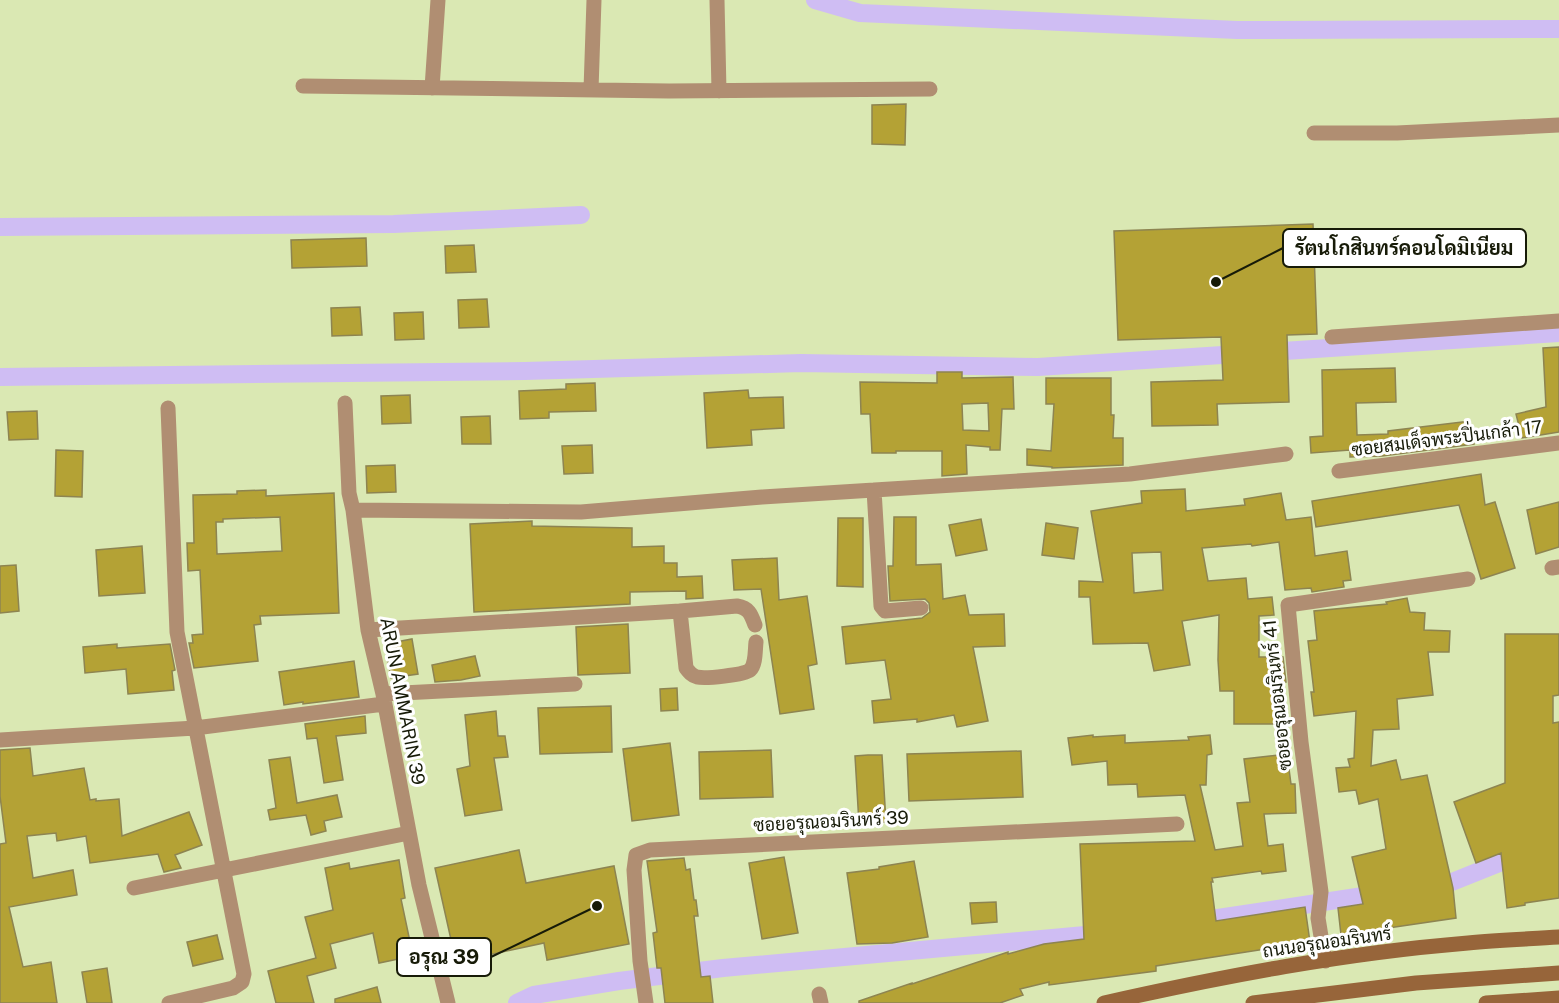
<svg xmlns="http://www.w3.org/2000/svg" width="1559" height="1003" font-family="'Public Sans',Sarabun,sans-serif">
<rect width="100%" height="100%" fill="#dae8b3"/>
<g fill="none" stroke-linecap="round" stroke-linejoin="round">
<!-- canal -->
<path stroke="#cfbdf3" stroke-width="18" d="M815,0L860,13L1237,30L1559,29
M0,227L394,224L581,215
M0,377L525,371L801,363L1038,367L1559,333
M1428,886L1447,884L1559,839
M1191,922L1383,893
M517,1003L534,995L619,981L723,968L1107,933"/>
</g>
<!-- building -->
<path fill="#b4a235" stroke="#8d8451" stroke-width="1.5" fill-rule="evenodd" d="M906,104L905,145L872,144V105Z
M1313,224L1317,334L1287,335L1289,402L1217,404L1218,425L1152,426L1151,382L1223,380L1221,337L1118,340L1114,231Z
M366,238L367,266L292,268L291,240Z
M474,245L476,272L446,273L445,246Z
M487,299L489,327L459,328L458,300Z
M360,307L362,335L332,336L331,308Z
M423,312L424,339L395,340L394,313Z
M1559,347V432L1522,438L1516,414L1546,407L1543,348Z
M1395,368L1396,402L1356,403L1357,435L1388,434V431L1470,421L1474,444L1382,456L1350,457V450L1311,453L1310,437L1323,436L1322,370Z
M937,372H962V378L1013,377L1014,409H1002L1000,450H990V447L966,445L967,474L942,476V451H896V453H872L870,414H861L860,382L937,383ZM988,403L989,431L963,430L962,404Z
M1046,378H1111V415H1114L1113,438H1123V465L1052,468V467L1027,465V449L1051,451L1054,404H1046Z
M595,383L596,411L549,412V418L520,419L519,391L566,389V384Z
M748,390L749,398L783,397L784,428L751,430L752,445L707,448L704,393Z
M410,395L411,423L382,424L381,396Z
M37,411L38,439L9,440L7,412Z
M490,416L491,444H462L461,417Z
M592,445L593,473L564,474L562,446Z
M56,450L83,451L82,497L55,496Z
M395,465L396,492L367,493L366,466Z
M1481,474L1485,505L1495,502L1515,568L1481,579L1459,505L1316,527L1312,501Z
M1185,489L1186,511L1245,505L1244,499L1281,493L1286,520L1311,517L1315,556L1347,551L1351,580L1343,581L1344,587L1312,592L1311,588L1285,590L1279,542L1252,546L1251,544L1202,548L1208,581L1246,578L1248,599L1272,597L1274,615L1259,616V657H1283L1286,682H1274V724H1234V691H1220L1218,660L1219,615L1182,621L1190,665L1154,671L1148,643L1093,644L1090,597H1079V581L1103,582L1091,511L1142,503L1141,491ZM1161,552L1163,590L1134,593L1132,553Z
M266,490V496L334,493L339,613L260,616L261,624L254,625L258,661L194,668L189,643H193L192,635L203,634L200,570L188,571L187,543H194L193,495L237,494V491ZM280,517L282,551L217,554L216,522H223V519Z
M1559,502V547L1536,554L1527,510Z
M894,517H916V565L941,564L943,599L965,595L969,615L1004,614L1005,646L973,647L988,721L957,727L954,715L917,722V719L874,723L872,701L891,699L885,660L846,664L842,627L922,618L930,612L929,603L925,599L890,601L888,566H893Z
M838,518H863V587L837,586Z
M981,519L987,550L956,556L949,525Z
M532,521V526L632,528V547L664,546V563H677V577L702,576L703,598L686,599V591L630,592V604L474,612L470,524Z
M1046,523L1078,528L1074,559L1042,555Z
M142,546L145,593L99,596L96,550Z
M777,558L779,600L807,596L817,664L808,666L814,709L780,714L761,589L734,590L732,560Z
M16,565L19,611L0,613V566Z
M1407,598L1410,612L1425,613L1424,630L1450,631L1449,652H1428L1433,695L1397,699L1399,729L1373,730L1371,766L1396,760L1401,780L1427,775L1453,888L1456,918L1341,935L1338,908L1363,904L1352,857L1386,849L1378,799L1359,804L1356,790L1339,792L1336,768L1350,767L1348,759L1354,758L1356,711L1314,716L1311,692H1314L1308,641L1317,640L1314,611L1387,604L1386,602Z
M628,624L630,673L578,675L576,627Z
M1505,634H1559V695L1553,696V723L1559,722V898L1525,903V905L1507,908L1501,853L1476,863L1454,802L1505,783Z
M412,639L418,674L391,678L385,644Z
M117,644V648L170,644L175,670L172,671L174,690L128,694L126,669L85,673L83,647Z
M475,656L480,676L461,680L435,682L432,665Z
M354,661L359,697L303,704V702L284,705L279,672Z
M677,688L678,710L661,711L660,689Z
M611,706L612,752L540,754L538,708Z
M496,711L498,736H505L508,757L494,758L502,810L465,816L457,769L470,766L465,715Z
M365,716L366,733L336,736L343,780L324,783L317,738L307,739L305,724Z
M1093,735V737L1125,735V743L1189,740L1188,737L1210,735L1212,754L1207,755L1206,785H1200L1215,850L1243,846L1237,803L1250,802L1244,759L1287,754L1291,784H1295L1296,813L1264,814L1268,846L1283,844L1286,871L1262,874L1261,871L1212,878L1213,882H1211L1216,921L1305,907L1310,942L1156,966V971L1049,985V982L1020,989L1023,995L1000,1003H859V1001L912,983V984L1008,952V954L1044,944L1084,939L1080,844L1195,841L1185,795L1138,797L1137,784L1108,785L1107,761L1072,765L1068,738Z
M670,743L679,815L632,821L623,749Z
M30,748L33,776L84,768L90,800L96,799V801L119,799L122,836L189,812L202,845L175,855L181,868L164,872L158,854L90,863L86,836L57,841L56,833L27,836L33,878L73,870L77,895L9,907L23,967L51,962L57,1003H0V844L6,843L0,796V750Z
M771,750L773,797L700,799L699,752Z
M1021,751L1023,797L909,801L907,754Z
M868,755H882L886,822L859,824L855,756Z
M290,757L297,803L337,795L342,817L324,821L326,831L311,835L306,815L270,820L268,810L276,808L269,760Z
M519,850L526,883L614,866L629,944L547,960L544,943L456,962L435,868Z
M784,857L798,933L762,939L749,863Z
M684,858L686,870L690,869L694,900H696L698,916H694L701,977L710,976L713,1003H665L661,968H657L653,933L657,932L647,861Z
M399,860L405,898L401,899L413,956L379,963L373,933L330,944L336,968L307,976L314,1003H276L268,971L316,958L305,917L333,910L325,868L349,863L350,869Z
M914,861L928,937L892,943L857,944L847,873L879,869V867Z
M996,902L997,922L972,924L970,903Z
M217,935L223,959L193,966L187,942Z
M107,968L112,1003H87L82,972Z
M377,987L381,1003H335V999Z"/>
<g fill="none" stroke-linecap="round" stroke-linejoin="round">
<!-- street -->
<path stroke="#b08e72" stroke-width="15" d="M717,0L719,91
M303,86L669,91L930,89
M432,88L438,0
M591,90L594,0
M1314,133H1397L1559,125
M1332,337L1559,321
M345,403L349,493L353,510L368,630L383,694L419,885L448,1003
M168,408L177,632L244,974L242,982L233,988L169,1003
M1339,471L1559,443
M874,490L881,606L885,611L921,608
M353,510L581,512L762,497L1130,474L1286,454
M1552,568L1559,567
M680,611L686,668C689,672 692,676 697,677C705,679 744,675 750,670C756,664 755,650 756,642
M368,630L680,611L737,606C749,608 751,614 755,625
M383,694L575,684
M0,740L195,728L384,704
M134,888L409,833
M1325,961L1318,918L1321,892L1301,742L1288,605L1468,579
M819,994L821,1003
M646,1003L640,961L634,870L636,855L650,850L1177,824"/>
<!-- secondary -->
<path stroke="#97653a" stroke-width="15" d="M1104,1003C1224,976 1345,953 1468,943C1498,940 1529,939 1559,937
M1253,1003L1416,983L1559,973
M1486,1003L1559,998"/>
</g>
<g text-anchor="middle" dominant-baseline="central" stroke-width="6" stroke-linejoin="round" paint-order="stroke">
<!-- street labels -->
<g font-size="18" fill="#171b08" stroke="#fff">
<text transform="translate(1447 438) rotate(-7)">ซอยสมเด็จพระปิ่นเกล้า 17</text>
<text transform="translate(1277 695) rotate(-96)">ซอยอรุณอมรินทร์ 41</text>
<text transform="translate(403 701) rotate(79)">ARUN AMMARIN 39</text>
<text transform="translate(831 821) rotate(-3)">ซอยอรุณอมรินทร์ 39</text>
<text transform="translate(1327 942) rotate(-8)">ถนนอรุณอมรินทร์</text>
</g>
</g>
<!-- callouts -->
<path fill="none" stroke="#171b08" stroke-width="2" d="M1216 282L1283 248M597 906L491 957"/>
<g fill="#171b08" stroke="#fff" stroke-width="2">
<circle cx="1216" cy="282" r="6"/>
<circle cx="597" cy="906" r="6"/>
</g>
<g fill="#fff" stroke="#171b08" stroke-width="2">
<rect x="1283" y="229" width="243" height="38" rx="6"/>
<rect x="397" y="938" width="94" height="38" rx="6"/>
</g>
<g font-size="20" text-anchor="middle" font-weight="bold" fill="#171b08">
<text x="1404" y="255">รัตนโกสินทร์คอนโดมิเนียม</text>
<text x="444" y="964">อรุณ 39</text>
</g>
</svg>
